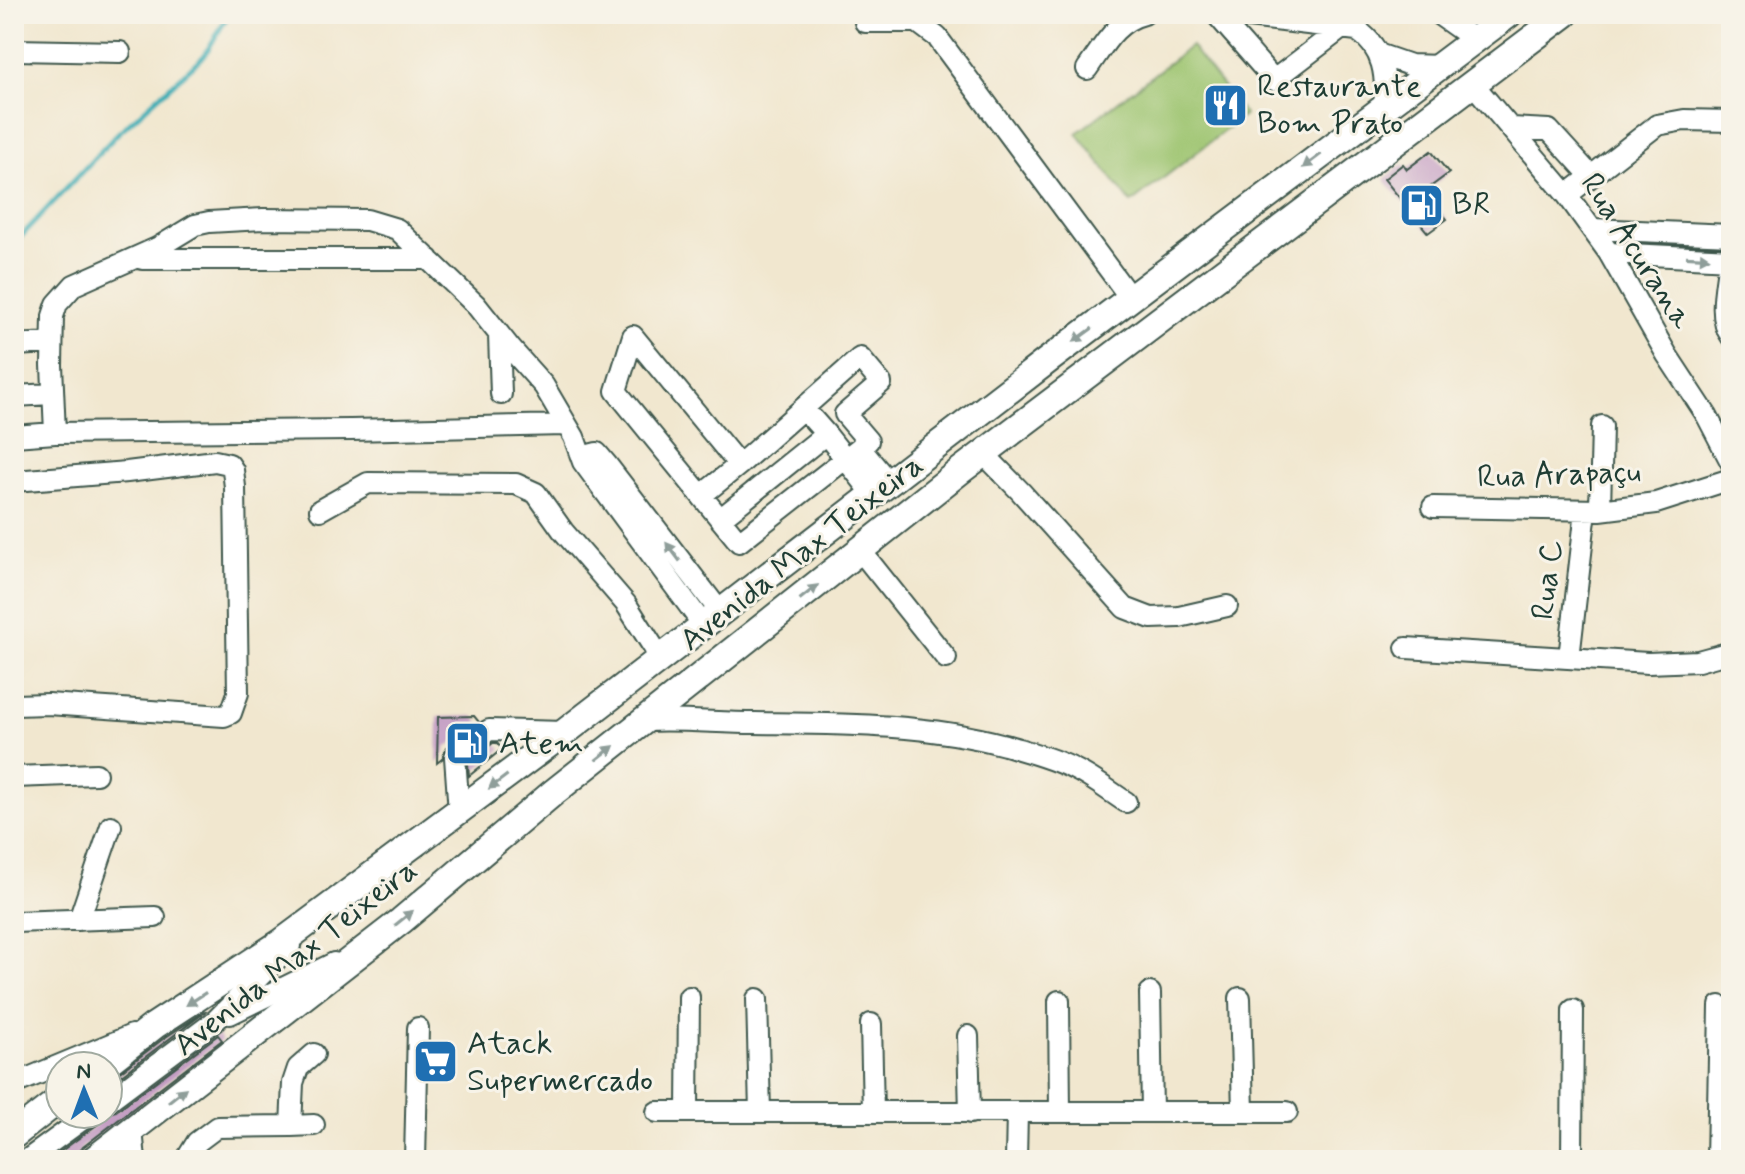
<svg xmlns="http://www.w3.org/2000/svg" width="1745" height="1174" font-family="Mynerve,sans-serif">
<rect width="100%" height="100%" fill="#f7f3e8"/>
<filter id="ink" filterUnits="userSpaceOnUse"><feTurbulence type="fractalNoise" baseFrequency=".0125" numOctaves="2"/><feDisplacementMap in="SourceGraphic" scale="16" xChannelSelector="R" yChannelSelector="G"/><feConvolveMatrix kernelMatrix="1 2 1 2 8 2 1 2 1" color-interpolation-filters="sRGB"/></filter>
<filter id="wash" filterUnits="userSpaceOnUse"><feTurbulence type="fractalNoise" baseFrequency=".006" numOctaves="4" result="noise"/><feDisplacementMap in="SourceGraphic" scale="32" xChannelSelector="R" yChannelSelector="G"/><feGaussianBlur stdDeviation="1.8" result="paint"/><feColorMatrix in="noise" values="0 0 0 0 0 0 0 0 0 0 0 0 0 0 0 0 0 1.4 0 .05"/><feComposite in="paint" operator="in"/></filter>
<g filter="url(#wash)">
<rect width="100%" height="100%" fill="#f1e7cf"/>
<!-- green -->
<path fill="#9dc46f" stroke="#5e8052" stroke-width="2" d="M1191,46L1245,115L1131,203L1077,133Z"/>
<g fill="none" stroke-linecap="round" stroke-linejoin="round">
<!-- stream -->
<path stroke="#3badb5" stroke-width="5" d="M14,244L118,133L204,56L229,14"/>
</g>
<g id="blocks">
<!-- building -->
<path fill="#c59fc4" d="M1431,151L1449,173L1425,191L1447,219L1428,233L1384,179L1403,164L1407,169Z
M474,716L479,722L447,747L442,759L437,763L438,717Z
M493,743H497L502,749L469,776L468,763Z
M204,1012H205L108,1085V1081L163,1039Z
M218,1035L222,1040L83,1147L73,1160H67L60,1152L98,1124L103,1114L116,1111Z"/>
</g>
</g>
<g filter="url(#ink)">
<use href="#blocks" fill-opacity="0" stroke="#3e564b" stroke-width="2"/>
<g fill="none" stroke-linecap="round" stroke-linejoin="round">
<defs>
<path id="minor" d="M1216,14L1274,80L1342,28
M1223,14L1357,30C1384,49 1387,76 1384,107
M1438,14L1475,40
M865,22H917L937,37L1131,299
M14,50L120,52
M1381,55L1410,65L1441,66
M1087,69C1103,47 1115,21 1144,14
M1473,84L1567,195L1609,253L1667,355L1707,416L1731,462
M1512,128L1549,130L1590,175
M1567,195L1657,125L1684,120L1731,121
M1592,229L1731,235
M1609,253L1731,259
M142,259H429
M1729,259C1727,281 1717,318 1731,336
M499,335L501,394
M633,336L739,465L860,358L881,383L845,414L868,441L739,542L616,391Z
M14,345L52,343
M14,396L52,394
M564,425L351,430L55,433L52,365L53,316L57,304L74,285L157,248L195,225L209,222L263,219L367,220L397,229L476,305L511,349L544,386L574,437L583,462L704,626
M826,434L874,495
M14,436L55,433
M860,448L889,483
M983,453L1021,492L1125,608L1151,618L1179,617L1227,606
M583,462L585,456L597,453L608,466L721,613
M14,481L127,472L215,461L229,464L233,470L235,487L238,693L231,713L224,716L48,704L14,705
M702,495L739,465
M1433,507L1600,510L1656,503L1731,479
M320,510L368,483L516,484L536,493L563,531L626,604L661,659
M1600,510L1602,426
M720,519L826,434L804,409
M860,550L946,658
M1406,648L1648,663L1698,661L1731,652
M1569,658L1586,510
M645,721C682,719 718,723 755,723C840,724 922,723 1005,745C1028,752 1053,758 1074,769C1093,778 1109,791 1126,802
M14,777L96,774
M459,812L455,757L489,730L565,732
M79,920L111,826
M14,922L155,917
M1150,993L1152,1112
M1240,998L1243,1112
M757,999L760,1112
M1059,1001L1060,1112
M230,1014L334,963
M871,1024L873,1112
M968,1036L970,1113
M14,1084L132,1035
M108,1101L215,1021L290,946
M657,1112H1287
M688,1112L689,997
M291,1126L314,1125
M132,1129L135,1160
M27,1160L90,1114
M191,1160L189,1155L197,1142L217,1127L291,1126L293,1083L298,1068L314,1054
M415,1160L418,1028
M1016,1160L1017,1112
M1572,1160L1573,1010
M1717,1160L1720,1006"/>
<path id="major" d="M103,1066L154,1026L282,942L565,732L1047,361L1509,14
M14,1135L60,1099
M93,1160L401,921L554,792L960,471L1565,14"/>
</defs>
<!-- minor casing -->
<use href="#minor" stroke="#3e564b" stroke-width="24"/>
<!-- major casing -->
<use href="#major" stroke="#3e564b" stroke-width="30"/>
<!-- minor -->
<use href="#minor" stroke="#fff" stroke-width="20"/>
<!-- major -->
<use href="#major" stroke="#fff" stroke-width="26"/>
</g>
<!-- one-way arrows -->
<defs><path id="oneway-solid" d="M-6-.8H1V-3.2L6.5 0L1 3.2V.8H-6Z" transform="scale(2)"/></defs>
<g fill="#8f9e9a">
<use href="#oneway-solid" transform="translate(1312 161) rotate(143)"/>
<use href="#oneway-solid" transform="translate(1698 257) rotate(3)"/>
<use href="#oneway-solid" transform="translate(1083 335) rotate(144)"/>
<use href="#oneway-solid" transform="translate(673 552) rotate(-127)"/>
<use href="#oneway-solid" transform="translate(809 592) rotate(-38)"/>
<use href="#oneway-solid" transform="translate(605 753) rotate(-38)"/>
<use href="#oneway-solid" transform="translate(498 782) rotate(143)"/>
<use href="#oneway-solid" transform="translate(404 918) rotate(-39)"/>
<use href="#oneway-solid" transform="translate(196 999) rotate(147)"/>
<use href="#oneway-solid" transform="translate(177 1095) rotate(-38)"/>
</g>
</g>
<!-- icons -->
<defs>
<symbol id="restaurant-square" viewBox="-11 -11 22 22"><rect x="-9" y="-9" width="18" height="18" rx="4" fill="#1f6fb2" stroke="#f7f3e8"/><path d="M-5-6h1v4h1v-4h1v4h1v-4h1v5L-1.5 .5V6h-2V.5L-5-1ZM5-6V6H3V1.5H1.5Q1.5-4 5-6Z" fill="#fff"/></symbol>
<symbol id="fuel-square" viewBox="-11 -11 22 22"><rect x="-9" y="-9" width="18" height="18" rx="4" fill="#1f6fb2" stroke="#f7f3e8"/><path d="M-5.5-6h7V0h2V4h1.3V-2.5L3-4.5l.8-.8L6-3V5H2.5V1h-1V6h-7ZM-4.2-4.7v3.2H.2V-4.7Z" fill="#fff"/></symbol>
<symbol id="supermarket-square" viewBox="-11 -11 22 22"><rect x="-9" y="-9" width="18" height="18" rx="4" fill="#1f6fb2" stroke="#f7f3e8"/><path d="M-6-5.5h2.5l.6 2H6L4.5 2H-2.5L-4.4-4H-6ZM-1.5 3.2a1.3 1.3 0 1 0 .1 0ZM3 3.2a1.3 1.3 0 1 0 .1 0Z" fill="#fff"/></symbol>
</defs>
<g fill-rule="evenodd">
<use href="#restaurant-square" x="1200" y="80" width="51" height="51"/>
<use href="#fuel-square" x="1396" y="180" width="51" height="51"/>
<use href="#fuel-square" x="442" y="718" width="51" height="51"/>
<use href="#supermarket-square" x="410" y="1036" width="51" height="51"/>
</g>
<g text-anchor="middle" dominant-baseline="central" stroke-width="6" stroke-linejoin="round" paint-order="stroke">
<!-- poi labels -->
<g font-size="32" fill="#1f3d34" stroke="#f7f3e8" text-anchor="start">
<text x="1257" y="87">Restaurante<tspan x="1257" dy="37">Bom Prato</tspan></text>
<text x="1452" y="205">BR</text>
<text x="499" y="744">Atem</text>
<text x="467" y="1044">Atack<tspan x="467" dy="37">Supermercado</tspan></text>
</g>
<!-- street labels -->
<g font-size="32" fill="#1f3d34" stroke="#f7f3e8">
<text transform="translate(1636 251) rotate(57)">Rua Acurana</text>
<text transform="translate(1559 475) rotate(-2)">Rua Arapaçu</text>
<text transform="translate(802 553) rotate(-38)">Avenida Max Teixeira</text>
<text transform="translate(1548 580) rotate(-83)">Rua C</text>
<text transform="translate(296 958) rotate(-38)">Avenida Max Teixeira</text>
</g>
</g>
<!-- margin -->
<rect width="1745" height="1174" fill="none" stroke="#f7f3e8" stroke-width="48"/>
<!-- north arrow -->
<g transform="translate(84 1090) rotate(359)"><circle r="38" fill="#f7f3e8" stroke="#a1aaa0" stroke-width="2"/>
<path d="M0-6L14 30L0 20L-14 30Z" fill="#1f6fb2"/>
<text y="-12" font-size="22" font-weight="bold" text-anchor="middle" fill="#1f3d34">N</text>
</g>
</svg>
